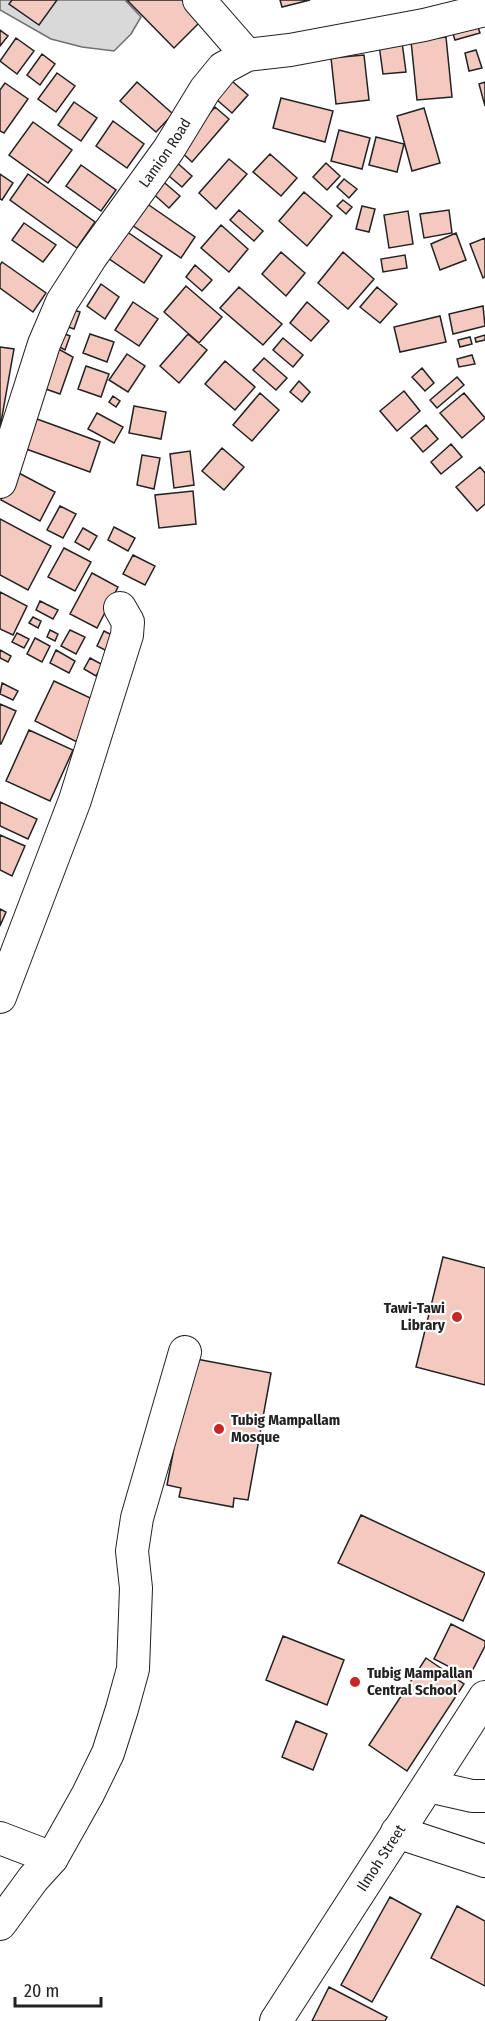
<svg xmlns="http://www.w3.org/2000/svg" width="485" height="2021" font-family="'Fira Sans Condensed',sans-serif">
<rect width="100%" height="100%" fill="#fff"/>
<!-- water -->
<path fill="#d9d9d9" stroke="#6f6f6f" stroke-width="1.5" d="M0,0H125L141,17L131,34L114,51L82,47L51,39L0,10Z"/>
<!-- building -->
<path fill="#f3c9c0" stroke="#222" stroke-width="1.5" d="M12,0H57L39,25L9,4Z
M127,0H193L207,15L174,48Z
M280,0H310L282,7Z
M476,21L480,33L455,40L451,28Z
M0,30L8,36L0,46Z
M446,37L452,97L417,100L411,41Z
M16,38L34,51L17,74L0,61Z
M402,42L406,72L383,74L379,45Z
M476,50L482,68L469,71L465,53Z
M42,54L55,64L40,85L27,75Z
M364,55L369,100L336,104L331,58Z
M57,73L75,86L56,112L38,99Z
M225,75L248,95L232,113L209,93Z
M137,82L173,114L156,132L120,101Z
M485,82V106L479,84Z
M5,83L28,99L4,133L0,131V90Z
M281,98L333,111L325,142L273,128Z
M74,102L97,118L81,141L58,125Z
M215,107L229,119L192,162L178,149Z
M424,108L440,163L412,171L397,116Z
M113,121L144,144L127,168L96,146Z
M33,122L72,150L48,183L9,155Z
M339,130L370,138L362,169L331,161Z
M376,137L404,144L397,172L369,165Z
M270,154L297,178L281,196L253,172Z
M229,159L247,174L216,209L199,193Z
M174,160L192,176L182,187L163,171Z
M326,163L340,176L327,190L313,177Z
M81,165L116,190L101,211L66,186Z
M0,174L13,183L2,200L0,199Z
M28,174L95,222L77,248L10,200Z
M159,178L180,196L169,208L149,190Z
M344,179L357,189L349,198L337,187Z
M304,192L332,216L307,246L279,221Z
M343,200L352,207L346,214L337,206Z
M146,203L195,237L181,258L132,225Z
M362,206L375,209L369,232L356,229Z
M239,210L263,231L254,241L230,220Z
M449,210L452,233L424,238L420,214Z
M408,211L413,244L389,248L384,215Z
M24,223L56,245L43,262L12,240Z
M221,225L248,249L229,272L201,248Z
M123,229L162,256L144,283L105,256Z
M456,233L466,260L440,270L431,244Z
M485,238V277L483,278L470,244Z
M281,252L305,273L286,296L262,274Z
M343,252L374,279L348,309L318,283Z
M405,255L407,268L383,272L381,259Z
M2,262L46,293L33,312L0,288V265Z
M195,265L212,280L202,291L186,277Z
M101,284L119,297L105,319L87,306Z
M186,286L222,317L199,343L164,312Z
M239,287L282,324L263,345L220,308Z
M377,287L397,304L380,323L360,307Z
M133,302L158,319L139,346L115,330Z
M307,302L329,321L311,341L290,323Z
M483,306L485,326L453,334L449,314Z
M65,307L80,312L74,329L60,324Z
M440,316L446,342L400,352L394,327Z
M60,332L70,336L65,350L56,345Z
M90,334L114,342L107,362L83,353Z
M188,334L207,350L179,383L160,366Z
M485,335V340L476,342L475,338Z
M470,337L472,344L460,347L458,340Z
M283,338L303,355L293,367L273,350Z
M0,347L14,349L0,428Z
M55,347L73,357L60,394L40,387Z
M127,354L145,366L128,392L109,380Z
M472,355L475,364L459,367L457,359Z
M264,358L287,378L276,390L253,370Z
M225,361L255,387L235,410L205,384Z
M86,366L109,374L101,397L78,389Z
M422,368L434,383L425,391L412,377Z
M457,377L464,385L437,408L430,400Z
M299,381L310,392L302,402L290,392Z
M404,391L420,411L397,431L380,411Z
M260,393L279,410L252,441L233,425Z
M464,393L485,418L462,438L440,413Z
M113,396L120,401L116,407L109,402Z
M134,406L166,412L161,439L129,433Z
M97,413L123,427L114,443L88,429Z
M26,415L100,442L90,472L15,445Z
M426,425L438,439L423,452L411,438Z
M451,444L462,457L441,474L431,462Z
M222,448L244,467L224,490L202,471Z
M190,451L194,485L174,488L170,454Z
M142,455L160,458L154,489L137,485Z
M480,467L485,473V504L477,511L456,487Z
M15,471L55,492L40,521L1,500Z
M193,491L196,524L159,528L155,495Z
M60,506L76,514L63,538L47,530Z
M0,519L51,546L28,590L0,575Z
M114,527L135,538L128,551L108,540Z
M83,528L97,536L89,550L75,542Z
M64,548L91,562L75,591L48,577Z
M133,555L155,566L145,585L123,574Z
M92,573L118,587L97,628L70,614Z
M0,592L27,606L13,635L0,629Z
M40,601L58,610L53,619L36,610Z
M33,617L41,621L38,628L29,623Z
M50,630L58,634L55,641L47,637Z
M70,630L85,637L76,654L61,646Z
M104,631L114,636L107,651L97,646Z
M17,633L29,639L24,648L12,642Z
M35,638L50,646L42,662L27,654Z
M0,650L11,656L8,662L0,658Z
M56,650L75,661L69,673L50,663Z
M90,658L103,665L96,676L84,669Z
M54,681L99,702L79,743L35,721Z
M2,683L18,691L13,700L0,694Z
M0,704L16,711L1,744H0Z
M29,730L73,750L50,801L6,781Z
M0,802L37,819L28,839L0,826Z
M0,835L25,846L12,876L0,870Z
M0,909L6,912L0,926Z
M443,1257L485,1268V1385L416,1367Z
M191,1358L271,1373L248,1500L234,1498L233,1507L179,1497L181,1488L167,1485Z
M361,1515L485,1573L463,1621L338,1563Z
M451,1624L485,1641V1646L469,1677L434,1659Z
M283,1636L344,1660L327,1705L266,1680Z
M426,1658L464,1684L407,1771L369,1745Z
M296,1721L327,1734L313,1770L282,1757Z
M390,1897L421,1914L372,2002L341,1985Z
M457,1906L485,1921V1986L431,1958Z
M329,1987L387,2017L385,2021H312Z"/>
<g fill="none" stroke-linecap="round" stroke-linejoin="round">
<defs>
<g id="minor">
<path d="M199,0L247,55"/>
<path id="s1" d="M0,482L44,344L62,302L91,257L169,149L205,90L223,68L247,55L290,50L424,25L485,10"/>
<path d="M0,997L75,800L127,635L128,622L120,608"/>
<path d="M428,1786L472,1796H485"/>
<path d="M397,1832L485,1861"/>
<path d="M0,1838L52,1858"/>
<path d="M0,1924L33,1879L52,1858L88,1794L108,1753L122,1709L133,1669L136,1588L132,1551L137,1518L185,1352"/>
<path id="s2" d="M276,2021L485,1697"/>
</g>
</defs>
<!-- minor casing -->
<use href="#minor" stroke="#222" stroke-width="34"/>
<!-- minor -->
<use href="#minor" stroke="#fff" stroke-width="32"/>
</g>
<!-- markers -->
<g fill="#c62828" stroke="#fff" stroke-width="2">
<circle cx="457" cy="1317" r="6"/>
<circle cx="219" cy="1429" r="6"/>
<circle cx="355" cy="1682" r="6"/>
</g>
<g text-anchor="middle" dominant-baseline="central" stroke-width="4.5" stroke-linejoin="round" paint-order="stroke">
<!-- street labels -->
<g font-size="15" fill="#222" stroke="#fff">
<text stroke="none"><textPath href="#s1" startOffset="372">Lamion Road</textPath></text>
<text stroke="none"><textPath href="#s2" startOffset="194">Ilmoh Street</textPath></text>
</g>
<!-- poi labels -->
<g font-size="15" font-weight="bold" fill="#222" stroke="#fff" text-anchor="start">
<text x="445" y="1308" text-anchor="end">Tawi-Tawi<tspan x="445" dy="17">Library</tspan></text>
<text x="231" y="1420">Tubig Mampallam<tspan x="231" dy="17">Mosque</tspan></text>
<text x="367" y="1673">Tubig Mampallan<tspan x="367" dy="17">Central School</tspan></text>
</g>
</g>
<!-- scale -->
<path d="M15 1997v9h86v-9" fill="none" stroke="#222222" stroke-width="3"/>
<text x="24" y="1997" font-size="18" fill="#222222" stroke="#ffffff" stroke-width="4.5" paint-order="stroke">20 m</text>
</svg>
